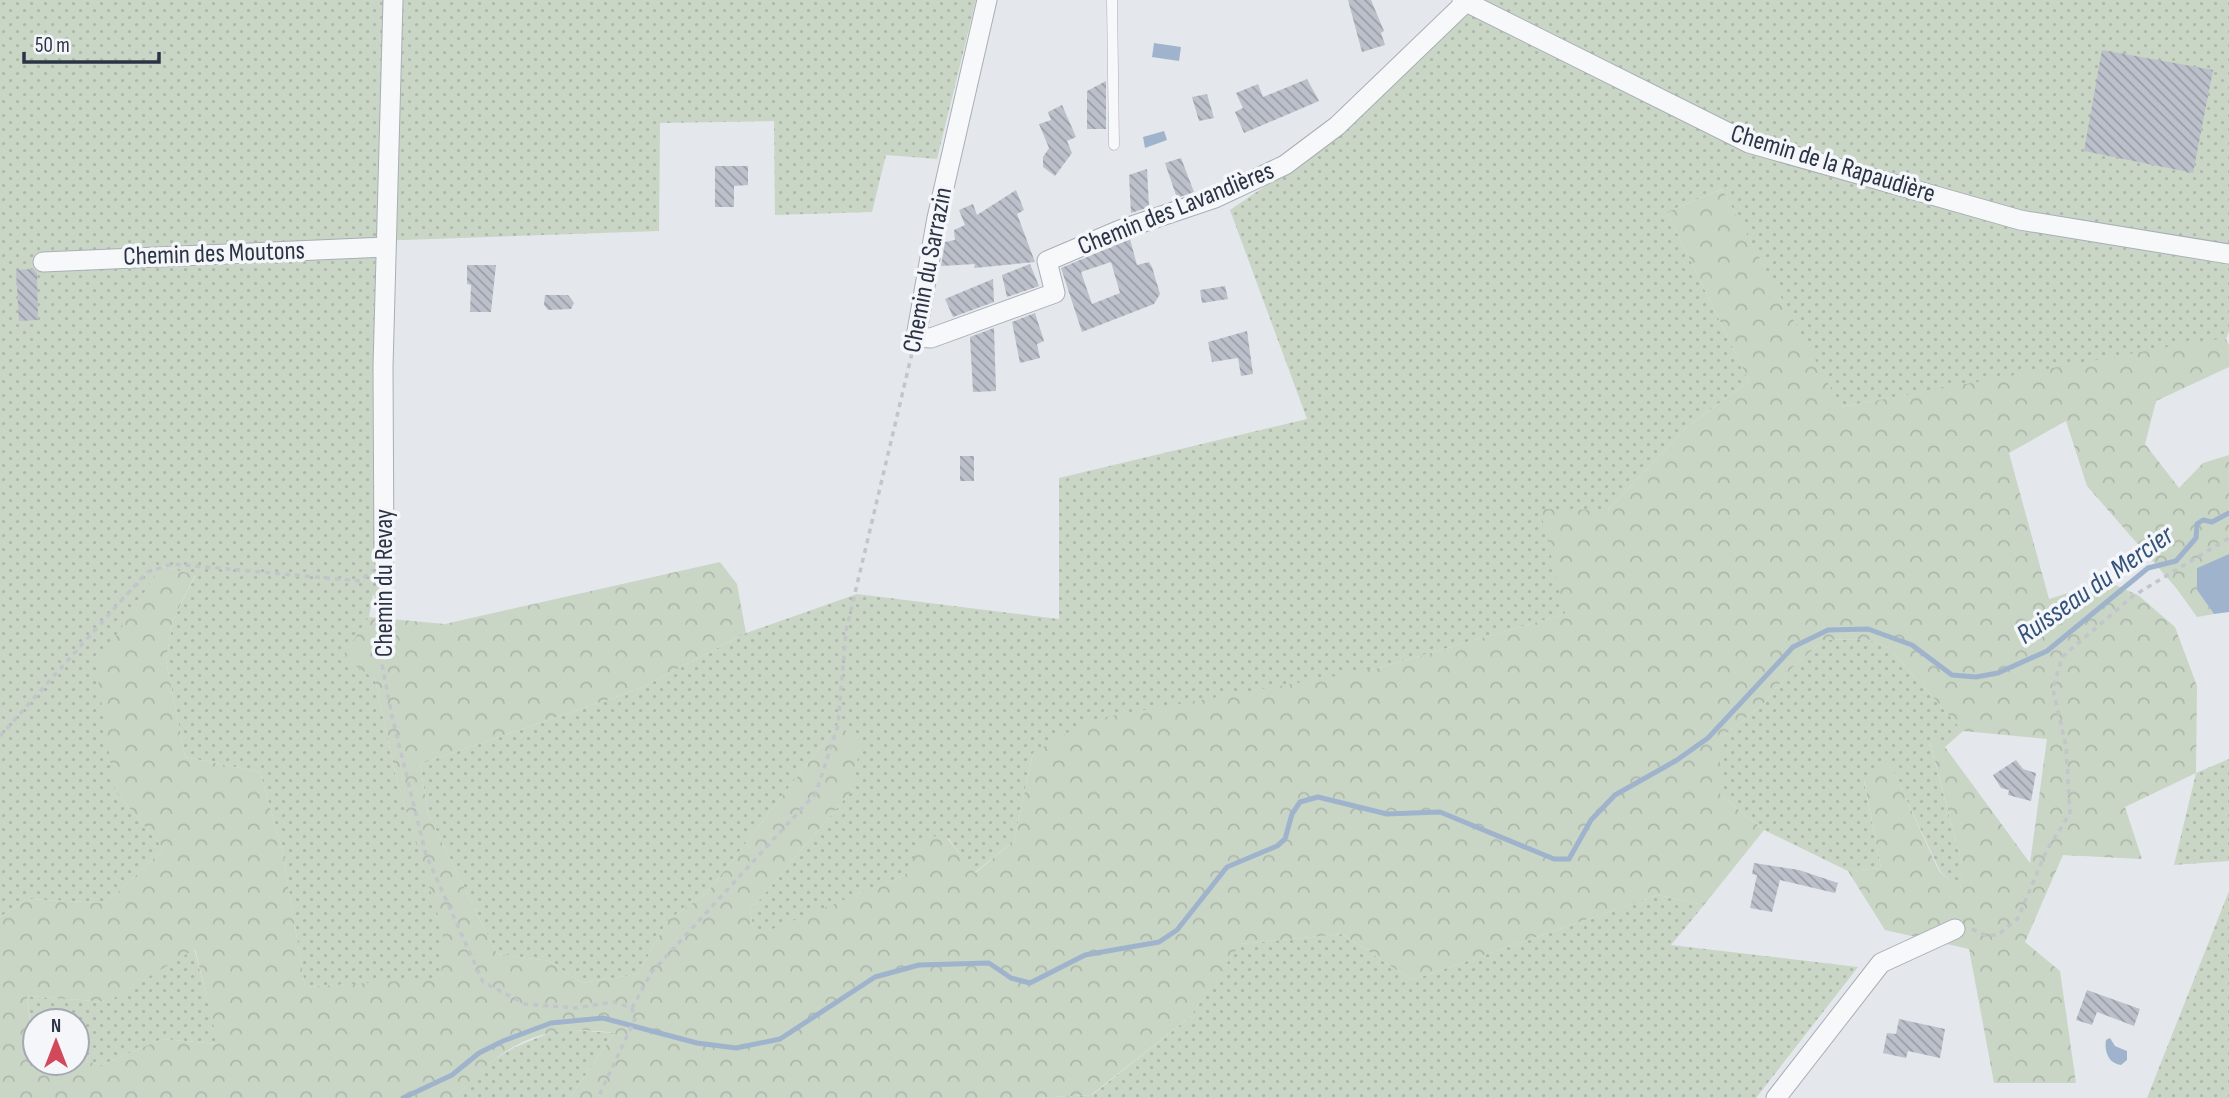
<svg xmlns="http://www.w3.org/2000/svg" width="2229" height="1098" viewBox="0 0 2229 1098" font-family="'Sofia Sans Condensed',sans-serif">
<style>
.grass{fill:url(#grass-dots)}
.forest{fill:url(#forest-crowns);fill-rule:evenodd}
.water{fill:#9fb4cc}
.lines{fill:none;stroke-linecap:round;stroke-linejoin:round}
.stream{stroke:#9fb4cc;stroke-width:5}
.building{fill:url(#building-back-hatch);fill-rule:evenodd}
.lane-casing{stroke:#a9aeb7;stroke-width:11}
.street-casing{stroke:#a9aeb7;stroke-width:21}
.path{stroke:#c2c5cb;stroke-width:3.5;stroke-dasharray:5 5;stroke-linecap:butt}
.lane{stroke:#f7f8fa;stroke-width:10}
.street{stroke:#f7f8fa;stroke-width:19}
.labels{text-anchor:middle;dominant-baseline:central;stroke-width:7;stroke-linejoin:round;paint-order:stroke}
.street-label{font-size:26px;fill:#2b3445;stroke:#f4f6f9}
.water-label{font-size:28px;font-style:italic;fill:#34527a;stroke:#f4f6f9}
</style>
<defs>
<pattern id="grass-dots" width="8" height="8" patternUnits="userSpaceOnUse" patternTransform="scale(1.75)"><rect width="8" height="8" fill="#c9d6c5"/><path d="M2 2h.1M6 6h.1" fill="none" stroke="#adb8ab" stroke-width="1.8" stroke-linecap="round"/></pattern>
<pattern id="forest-crowns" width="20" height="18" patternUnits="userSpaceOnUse" patternTransform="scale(1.75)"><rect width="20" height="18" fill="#c9d6c5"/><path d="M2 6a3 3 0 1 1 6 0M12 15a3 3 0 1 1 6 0" fill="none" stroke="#adb8ab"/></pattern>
<pattern id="building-back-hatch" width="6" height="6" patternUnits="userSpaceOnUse" patternTransform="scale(1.75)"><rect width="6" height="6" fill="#bbc0ca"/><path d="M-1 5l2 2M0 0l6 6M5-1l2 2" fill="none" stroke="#989da6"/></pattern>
</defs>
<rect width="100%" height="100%" fill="#e4e7ec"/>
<path class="grass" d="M0 0H976L937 159 886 155 872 212 775 215 774 121 660 123 659 231 376 241 373 371 380 606 373 594 369 617 343 656 375 679 396 777 444 932 441 979 305 987 282 849 260 772 185 757 166 660 173 620 195 576 162 566 115 791 164 849 106 903 27 899 0 917Z
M1484 0H2229V331L2226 339 1840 407 1722 189 1667 212 1749 381 1687 427 1608 510 1565 614 1375 669 1033 753 1014 841 974 873 948 838 905 875 755 937 750 911 853 789 838 724 707 893 668 920 638 974 582 983 549 961 497 954 428 814 420 764 639 689 746 633 857 594 1059 619V478L1307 419 1230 210 1323 147Z
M1867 639 1889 648 1963 731 1945 747 1930 743 1963 868 1960 891 1940 871 1887 758 1864 781 1881 868 1848 871 1764 830 1720 795V739L1765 702 1791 669 1824 640Z
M2229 759V861L2174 865 2196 773Z
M2229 891V1098H2147Z
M1657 895 1704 905 1671 945 1858 967 1756 1098H1033L1092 1095 1190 1017 1239 944 1342 934 1412 980Z
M194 948 219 1044 162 1039 102 1065 77 1059V1021H35L34 1049 27 996 107 1002Z
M561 1029 614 1033 570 1098H455C493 1054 507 1049 561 1029Z"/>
<path class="forest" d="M1722 189 1841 407 2205 340 2226 339 2229 345V367L2156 401 2145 444 2179 488 2203 463 2229 455V554L2197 568V590L2214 614 2197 617 2177 589 2087 486 2066 421 2009 453 2049 599 2106 581 2138 595 2175 627 2197 686 2196 773 2125 807 2142 859 2063 855 2025 942 2060 971 2076 1083H1994L1969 949 1885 930 1848 871 1881 868 1864 780 1887 757 1939 871 1960 890 1963 868 1930 742 1945 747 2030 863 2047 739 1963 731 1889 648 1867 639 1824 640 1791 669 1765 702 1720 739V795L1764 830 1704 905 1657 895 1412 980 1342 934 1240 944 1190 1017 1091 1095 1033 1098H570L614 1033C541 1022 502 1044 455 1098H0V917L27 899 106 903 164 849 115 791 96 667 161 566 195 575 173 620 166 660 185 757 260 772 282 849 305 987 441 978 443 932 396 777 375 679 342 657 369 617 445 624 720 562 737 584 746 633 639 689 420 764 428 814 497 954 549 961 582 983 638 974 668 920 707 893 838 724 860 744 853 789 750 911 755 936 905 875 925 835 947 838 975 873 1014 841 1033 753 1089 720 1375 669 1565 614 1540 509 1608 510 1687 427 1749 381 1667 212ZM195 949 218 1044 162 1039 102 1065 77 1059V1063H35L27 996 107 1002Z"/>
<path class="water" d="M1154 43 1181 47 1179 61 1152 57Z
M1164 131 1167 140 1145 148 1143 137Z
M2229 554V612L2214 614 2197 590V568Z
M2110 1038 2115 1046 2127 1051V1060L2121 1065C2109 1064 2104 1052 2106 1040Z"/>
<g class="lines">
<path class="stream" d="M403 1098 452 1075 479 1053 503 1041 551 1023 603 1018 697 1043 736 1048 780 1039 875 977 919 965 989 963 1011 978 1030 983 1085 955 1159 942 1177 930 1227 867 1277 846 1285 839 1292 814 1300 802 1318 797 1387 814 1440 812 1554 859H1569L1591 820 1615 795 1677 760 1708 738 1793 647 1828 630 1868 629 1912 645 1952 675 1976 677 1998 673 2047 651 2148 568 2176 561 2196 538 2197 524 2203 520 2212 522 2229 513"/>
</g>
<path class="building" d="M1348 0H1371L1384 31 1381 33 1385 45 1362 52Z
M2102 50 2213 70 2193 173 2084 151Z
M1307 79 1319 101 1244 133 1235 112 1243 108 1236 93 1258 84 1263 97Z
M1106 81V129H1087V91Z
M1207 94 1214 118 1199 121 1192 97Z
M1062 105 1076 137 1067 141 1072 153 1055 176 1043 167V157L1049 148 1039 124 1051 120 1048 112Z
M1181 158 1194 192 1177 198 1165 163Z
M715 166H748V185L734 186V207H715Z
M1147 169 1149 207 1131 213 1129 175Z
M1016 190 1024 210 1017 214 1035 262 974 268 975 264 941 266 945 242 955 240 954 230 965 225 959 210 973 204 977 215Z
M1130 239 1137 265 1149 262 1152 267 1160 294 1154 304 1082 332 1061 268ZM1111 262 1120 293 1092 304 1081 272Z
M1030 264 1039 286 1007 297 1002 275Z
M467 265H496L491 312H470L471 285 467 284Z
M33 269 37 273 38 320 19 321 16 270Z
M993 279 994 302 953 317 945 299Z
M1225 286 1228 299 1202 303 1200 290Z
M545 295H568L574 303 571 309 548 310 544 305Z
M1035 313 1044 341 1037 344 1040 358 1020 363 1012 322Z
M994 328 996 391 973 392 970 337Z
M1247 331 1253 374 1241 376 1238 358 1212 362 1208 342Z
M960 456H974V481H960Z
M2016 760 2023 769 2036 773 2031 801 2008 795 2009 790 2001 788 1993 775Z
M1754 863 1799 870 1838 883 1835 893 1780 880 1772 912 1750 908 1757 875 1752 874Z
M2087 990 2140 1009 2134 1026 2097 1012 2092 1025 2076 1020Z
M1899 1019 1945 1029 1940 1058 1908 1051 1906 1058 1883 1053 1887 1033 1896 1034Z"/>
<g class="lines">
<g class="lane-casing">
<path id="lane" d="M1112 0 1114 145"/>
</g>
<g class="street-casing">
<path id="street" d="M987 0 937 218 916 337 931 338 1055 293 1047 261 1120 230 1215 198 1285 165 1337 126 1466 2
M1462 0 1749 143 2020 220 2229 254
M43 262 386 247
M384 559 383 367 393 0
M1776 1098 1881 963 1955 929"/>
</g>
<path class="path" d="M383 575 381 659 392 716 426 855 483 982 525 1004 576 1008 614 1002 632 1008 635 1019 598 1098
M0 736 147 572 173 564 360 581 373 570
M1972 929 1985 935H1998L2018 918 2046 852 2070 813 2066 746 2053 689 2062 657 2133 596 2229 538
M632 1008 651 973 816 793 838 725 846 631 912 353"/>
<use href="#lane" class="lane"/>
<use href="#street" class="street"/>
</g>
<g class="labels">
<g class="street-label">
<text transform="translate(1833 164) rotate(17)">Chemin de la Rapaudière</text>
<text transform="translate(1176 209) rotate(-22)">Chemin des Lavandières</text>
<text transform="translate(214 254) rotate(-2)">Chemin des Moutons</text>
<text transform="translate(928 270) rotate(-79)">Chemin du Sarrazin</text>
<text transform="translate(384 583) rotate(-90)">Chemin du Revay</text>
</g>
<g class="water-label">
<text transform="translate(2095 585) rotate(-35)">Ruisseau du Mercier</text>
</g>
</g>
<g transform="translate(56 1042)"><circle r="33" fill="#f4f6f9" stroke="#a4a8b1" stroke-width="2"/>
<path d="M0-5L12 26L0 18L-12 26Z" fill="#d1495b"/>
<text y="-10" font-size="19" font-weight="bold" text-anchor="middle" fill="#2b3445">N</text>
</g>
<path d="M24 52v10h135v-10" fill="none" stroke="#2b3445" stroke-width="3.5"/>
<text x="35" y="52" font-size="21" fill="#2b3445" stroke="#f4f6f9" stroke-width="5" paint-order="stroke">50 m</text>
</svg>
